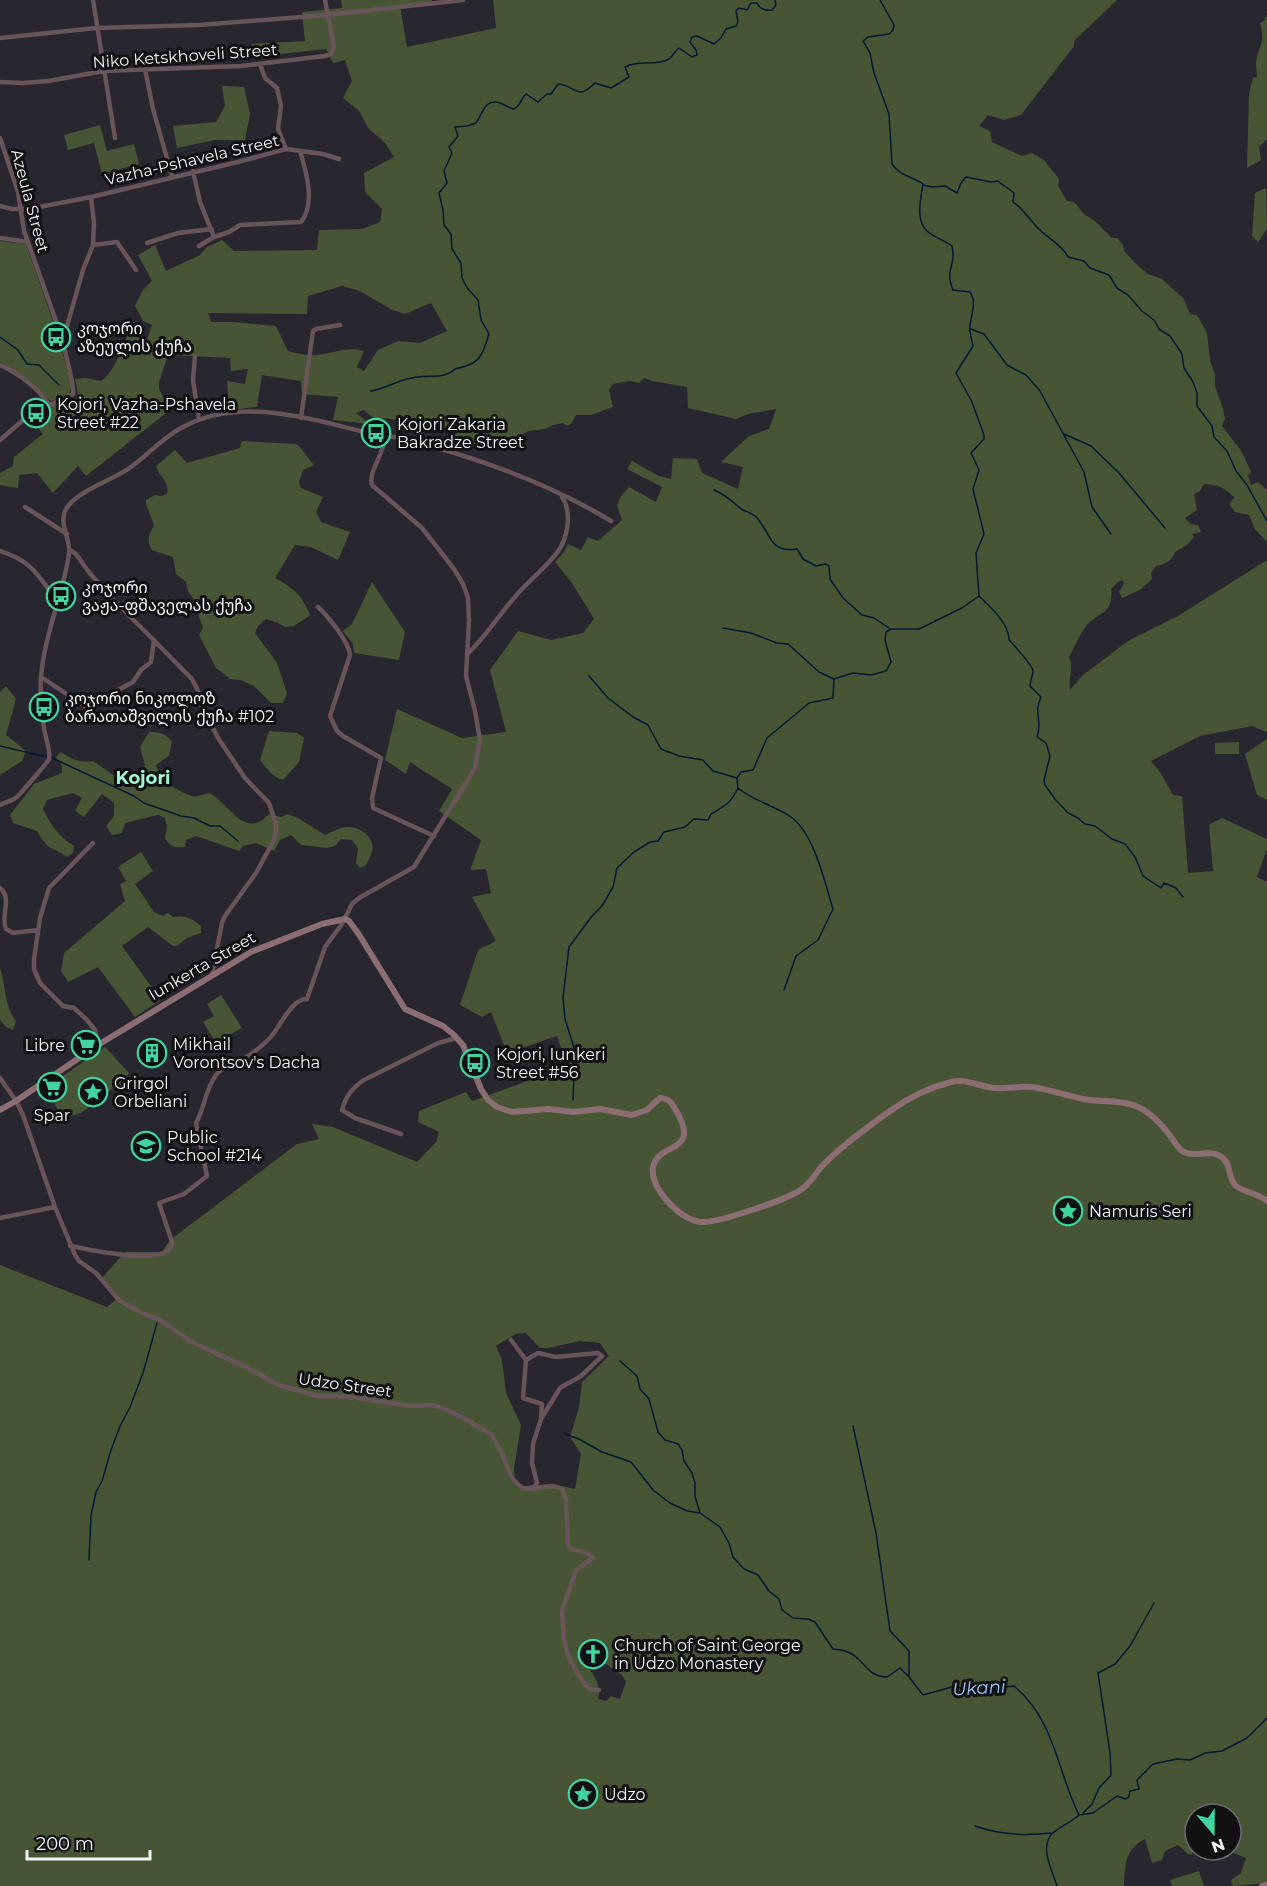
<svg xmlns="http://www.w3.org/2000/svg" width="1267" height="1886" viewBox="0 0 1267 1886" font-family="Montserrat,'Noto Sans Georgian',sans-serif">
<style>
.green{fill:#475535;fill-rule:evenodd}
.lines{fill:none;stroke-linecap:round;stroke-linejoin:round}
.stream{stroke:#021834;stroke-width:1.5}
.street{stroke:#695459;stroke-width:4.5}
.secondary{stroke:#8d6d74;stroke-width:6}
.labels{text-anchor:middle;dominant-baseline:central;stroke-width:6;stroke-linejoin:round;paint-order:stroke}
.street-label{font-size:16px;fill:#f4f3f8;stroke:#111013}
.poi-label{font-size:16px;fill:#f4f3f8;stroke:#111013;text-anchor:start}
.neighbourhood-label{font-size:18px;font-weight:bold;fill:#9ff6d1;stroke:#111013}
.water-label{font-size:18px;font-style:italic;fill:#9ac6fe;stroke:#111013}
</style>
<rect width="100%" height="100%" fill="#28262e"/>
<path class="green" d="M341 0H432V3L400 6 407 47 496 28 493 0H1117L1074 41V46L1021 115 1004 120 988 115 979 126 990 131 992 142 1022 156 1032 153 1044 160 1059 179 1058 186 1067 201 1074 202 1084 214 1095 221 1112 238H1117L1123 245 1124 251 1137 265 1148 274 1162 279 1184 299 1190 314 1197 315 1207 333 1210 360 1215 375V386L1223 409 1225 419 1222 426 1242 452 1251 472 1248 475 1251 485 1258 482 1267 490V542L1255 529 1249 515 1235 512 1229 504 1235 497C1232 496 1230 493 1227 491 1221 486 1211 484 1204 484L1199 492 1194 494 1197 510 1185 518 1191 524 1198 525 1201 532 1192 534 1194 537 1187 545 1175 552C1173 560 1164 565 1156 566L1151 573 1152 579 1140 590 1122 598 1119 592 1124 584 1123 580 1118 582 1111 589C1114 614 1098 612 1086 626 1079 635 1075 647 1069 657 1074 667 1068 679 1070 690L1083 675 1128 641 1178 616 1267 560V732L1252 726 1200 736 1151 761 1160 772 1173 795 1182 796 1188 873 1213 871 1209 825 1222 818 1267 839V849L1257 877 1267 882V1883L1233 1886 1231 1880 1241 1873 1246 1858 1226 1850H1231V1814H1195V1846L1192 1855 1188 1854 1178 1845 1165 1851 1162 1860 1152 1863 1145 1839C1124 1850 1125 1866 1124 1886H0V1265L107 1307 119 1297 102 1278 125 1252H162L170 1240 297 1144 319 1139 312 1124 333 1127 417 1162 436 1142 439 1132 418 1122 419 1111 466 1092 472 1101 567 1067 557 1036 507 1053 491 1012 482 1017 460 1005 478 950 496 941 472 897 491 893 486 869 470 870 481 840 439 811 452 789 410 762 406 774 385 760 397 709 462 738 506 732 490 670 518 631 551 640 583 633 594 619 572 583 555 562 564 552 568 544 581 550 588 537 598 541 622 520 617 506 621 496 629 487 656 502 662 487 627 469 632 461 659 476 671 479 673 458 697 459 702 473 738 489 743 467 721 462 749 436 769 429 776 409 748 414 736 419 688 408 687 387 652 381 644 378 639 383 630 381 613 384 609 390 613 407 591 415H576L571 424 567 426 563 423 553 425 545 429 528 431 509 444 459 448 451 446 454 431 386 418 377 420 363 410 356 413 370 424 333 420 338 397 302 394 301 381 262 375 257 407 229 410 227 381 245 384 248 369 231 371 230 358 168 355 159 382V389L170 410 86 476 78 466 53 493 37 473 19 475 18 488 0 485V473L13 466 14 457 43 434 30 417 55 404 74 400 78 394 75 379 86 378 101 381C116 371 119 351 128 335L147 340 152 325 143 321 135 306 142 291 152 281 138 255 155 245 166 271 200 255 207 247 222 240 234 251 317 250 319 230 362 229 380 222 382 209 365 192 364 173 394 157 385 143 368 128 359 111 343 98 352 81 345 60 333 63 326 49 254 57 251 44 305 41 302 12 342 8ZM342 286 360 291 392 310 405 314 431 303 447 331 420 343 398 341 378 350 364 371 357 367 364 351C348 346 333 354 316 355 307 356 297 353 288 351L276 326 233 322H211L208 313 307 314 308 296ZM526 1333 540 1348H548L580 1341 600 1343 609 1356 582 1382 579 1407 570 1437 581 1454 575 1489 552 1484 539 1486 535 1484 524 1487 515 1480 514 1469 521 1425 506 1393 502 1360 496 1346 516 1334ZM594 1638 599 1659 622 1675 626 1682 620 1699 611 1696 606 1701 598 1699C602 1685 594 1676 586 1664L590 1639Z
M1267 15V139L1259 147 1261 160 1247 168 1249 93 1253 78 1257 77C1257 73 1256 67 1256 62 1259 43 1266 45 1260 23L1264 21Z
M222 86 244 87 250 114 245 140H215L177 148 173 126 216 122 225 106Z
M100 125 107 151 134 144 139 164 102 174 94 143 68 150 64 135Z
M1266 188 1267 229 1258 242 1252 236 1255 193Z
M0 241 26 244 55 327 72 386 70 392 65 397 51 401 22 376 0 362Z
M242 441 296 444C304 450 307 458 314 465L303 470 299 482 301 488 323 497 316 512 321 522 350 532 338 560 311 547 295 545 275 578C292 587 303 596 310 615L294 626 285 627 276 622 266 619 258 626 255 633 277 663 287 693 283 703H271L254 686 241 680 230 679 216 668 199 635 203 628 193 598 188 591 186 582 176 574 173 557 152 550C146 540 149 535 154 525L146 504V500L155 495 161 496 167 494C170 481 159 477 156 466L175 450 187 463 240 448Z
M372 582 405 632 399 660 354 653 353 644 343 631 352 624Z
M6 686 16 699 6 735 26 751 22 761 0 775V692Z
M269 731 297 733 304 738 299 762 283 780C272 776 267 769 260 760Z
M149 732C160 732 166 733 172 742L169 756 156 765C163 784 176 790 194 797L209 793C230 803 244 841 269 814L281 817 287 814 298 818 325 835C332 832 340 827 348 827 361 827 376 838 372 852 371 856 368 861 366 865L360 868 356 863 358 848 352 840 341 839 335 846 327 848 301 845 291 835 280 840 274 851 256 843 243 846 239 851 196 836 186 840 185 847C174 848 170 847 165 838L167 827 165 818 158 815 125 823 122 833 112 835 106 826 114 816V803L102 794 84 817 75 811 82 798 73 793 47 800 43 809C50 824 59 837 74 846L73 853 67 857C51 846 48 851 37 831L13 823 10 815 34 784 62 773V766L56 757 61 752C71 759 80 763 93 761 113 773 127 794 145 765L140 747Z
M1267 739V800L1257 795 1245 754Z
M1239 742V754H1215V743Z
M141 852 153 871 135 884 154 912 163 916 168 913 173 917C186 915 191 918 201 926V933L187 938 177 946H173L148 927 122 946 161 1000 135 1017 98 967 68 982 61 971 64 953 125 901 120 884 126 881 118 867Z
M0 968C6 985 4 1006 16 1021L13 1030 6 1027 0 1020Z
M221 995 242 1028 216 1043 203 1022 214 1016 207 1004Z
M105 1047 129 1073 121 1085H117L81 1113 62 1119 52 1098 63 1091 57 1080Z
M1199 1871 1204 1886H1172L1170 1880Z"/>
<g class="lines">
<path class="stream" d="M923 185 932 187 945 186 957 193 961 183 966 177 991 182 998 181 1014 193 1013 202C1025 210 1030 221 1040 230 1049 239 1062 245 1068 257L1084 261 1090 268 1109 275 1117 288 1128 295 1142 311 1154 320 1159 329 1170 336 1182 354 1184 368 1193 382 1197 393V406L1212 426 1214 437 1227 451 1236 471 1247 485 1267 521
M971 329 984 334 1007 365 1026 375 1040 391 1084 472 1092 507 1111 534
M0 337 18 350 27 364 39 365 59 385
M371 391C388 388 401 378 418 377 431 375 445 379 455 369 479 364 482 358 489 334L481 320 478 300 467 288 462 278 461 263 452 249 451 234 444 225 443 210 439 193 447 183 444 171 452 153 449 147 458 136 455 127 467 126 476 123C483 114 484 98 500 103 505 105 509 108 514 109 520 106 521 99 526 94L538 102 547 94H551L558 84C576 85 576 102 595 83L611 88 629 77 625 67C639 59 655 67 669 59 673 56 675 51 679 48L692 57 697 55 696 50 690 42 692 37 697 36 714 44 721 38 726 29 736 26 738 22 736 11 739 8 747 10 751 3H757C760 9 765 11 772 10L776 5 775 0
M1064 434 1091 446 1119 473 1165 528
M714 490C728 496 730 500 741 509 746 512 753 513 757 518 772 535 769 553 797 549L803 559 816 566 826 564 829 566 830 579 843 598 862 615 874 618 889 628
M979 596C990 607 1009 623 1009 640 1013 644 1033 666 1033 671 1033 675 1030 681 1030 686L1041 697C1033 714 1043 721 1037 737L1046 743 1050 756 1044 780 1045 785 1055 799 1068 813 1078 818 1085 824 1095 826 1112 839 1125 844 1135 857 1143 876 1161 888 1164 883 1176 888 1183 897
M723 628 751 633 777 643 788 644 819 672 834 679
M589 676 608 698 633 717 648 725 661 749 679 756 703 760 713 771 737 778
M0 746 47 757
M52 758 134 796 144 803 181 816 194 818 210 826H220L238 841
M784 990 796 956 818 940 833 909C825 883 814 833 791 817 774 805 753 801 738 788L737 778 741 772 753 770 767 738 809 703 833 698 834 679 853 673 871 675 886 671 891 662 885 640 886 632 891 629H919L962 608 979 596 976 553 984 534 973 489 979 470 971 453 984 439V435L972 402 956 373 973 346C972 340 969 332 970 326 971 314 977 303 970 292L953 290C944 268 957 266 952 246 944 240 933 237 927 231 915 221 921 197 923 184 913 177 899 175 892 164L889 114 874 73 870 53 863 41 868 37 889 34 893 30 894 25 880 0
M573 1100 575 1051 565 1019 563 998 569 947 592 916 602 906 613 887 617 868 634 852 650 842 658 841 664 832 685 827 694 819 708 820 711 814C726 805 730 804 738 788
M620 1361 637 1376 640 1389 649 1399 658 1432 665 1440 678 1444 682 1450 684 1461 692 1473 695 1483V1496L700 1513
M853 1426 876 1533 890 1631 909 1651V1677L923 1695 952 1687 981 1690 1014 1686C1055 1720 1057 1771 1079 1815 1071 1822 1062 1826 1054 1832 1038 1845 1052 1870 1057 1886
M565 1434 579 1439 602 1452 631 1462 653 1490 670 1503 687 1511 700 1513 720 1527 729 1543 733 1557 744 1569 758 1575 769 1591 779 1599 782 1610 793 1618 808 1619 815 1622 833 1649C841 1650 850 1651 856 1657 867 1666 869 1676 887 1677L900 1668 909 1677
M89 1560 91 1516 96 1492 102 1481 111 1450 120 1426 130 1407 143 1373 157 1323
M1083 1813 1092 1804 1099 1788 1111 1775 1110 1753 1098 1673 1115 1664 1130 1646 1154 1603
M1079 1815 1093 1813 1117 1796 1125 1799 1129 1797 1130 1791 1139 1789 1137 1780 1153 1764 1177 1759 1190 1760 1205 1753 1222 1751 1247 1738 1267 1718
M975 1826C1000 1835 1025 1836 1051 1833"/>
<path class="street" d="M93 0 115 138
M0 38 96 28 199 25 326 15 463 0
M260 64 265 78 277 88 281 106 278 129 286 149
M145 69 153 109 172 176
M0 82 23 83 48 81 104 71 241 66 325 56 331 54 334 47 325 0
M0 138 18 192 24 231 62 338
M193 171 200 202 214 237 199 246
M0 206 12 209H29L91 197 242 161 286 149 323 154 339 159
M214 237 229 232 240 225 301 222C316 203 306 171 300 151
M0 238 28 242
M147 243 178 233 212 229
M93 245 117 242 136 270
M195 356 193 380 199 420
M0 365C19 373 37 388 49 404
M301 418 313 331 316 329 340 325
M0 440 29 415 73 394C75 386 64 350 62 338L65 333 83 270 93 245 94 223 91 197
M25 507 67 534
M70 550 76 554 88 571 107 593 192 679 198 691 202 706 218 738 245 778 269 803 276 824V832L273 842 256 873 225 916 222 923 212 974
M0 551C33 562 37 574 57 601
M318 607C328 616 349 642 350 655L330 716 337 731 343 736 381 758 372 798 373 808 434 836
M467 654C485 638 498 616 514 598 527 582 548 566 559 550 568 536 572 511 562 497
M41 677 86 707 133 682 141 670 151 662 154 640
M0 805C5 802 12 801 17 797 20 794 48 762 49 759 51 750 45 737 44 728 41 712 40 694 41 678 44 635 63 595 69 554 71 539 58 523 66 509 78 490 112 481 131 467 149 454 164 436 185 426 247 394 322 423 385 437H396C470 455 545 481 611 521
M93 843 49 888 40 918 34 959V969L40 983 63 1006 74 1008 87 1020 95 1030 98 1045
M0 888C13 899 0 915 6 929L13 933 38 930
M0 1078 16 1101 23 1115 55 1207 75 1255 79 1261 96 1273 119 1300 138 1311 160 1320 190 1341 252 1370 278 1385 318 1396H342L411 1406 433 1405 447 1410 467 1420 492 1435 502 1453 511 1477 522 1488C536 1491 549 1482 562 1489L566 1500 568 1546C574 1554 586 1548 593 1558L576 1570 562 1611 564 1640 568 1656 579 1676 589 1689 599 1690
M401 1134 355 1118 342 1110C346 1096 352 1088 364 1080L438 1043 457 1038
M0 1218 55 1207
M70 1246C89 1249 172 1269 172 1242L159 1203 184 1194 207 1176 196 1123C205 1107 205 1090 216 1075 222 1067 231 1065 240 1061 251 1055 261 1047 270 1038 280 1027 292 998 307 999L325 947 342 924 352 904 359 898 414 867 475 768 480 740 475 711 466 676 469 620 468 598 463 584 454 569 422 528 372 485C368 471 384 455 385 437
M511 1340 526 1360 523 1398 542 1404 541 1417
M526 1360 538 1353 556 1357 598 1353 602 1356 581 1376 560 1388 541 1419 533 1444 532 1463 537 1483 534 1490"/>
<path class="secondary" d="M0 1110 16 1101 98 1045 251 952 322 924 345 919 349 921 358 933 405 1009 443 1026 453 1034 463 1045 481 1089 488 1100 497 1107 512 1112 549 1109 573 1112 600 1109 632 1115 647 1110 660 1098C667 1098 671 1101 674 1107 704 1155 658 1141 653 1167 649 1188 683 1224 704 1222 720 1222 789 1199 802 1189 812 1182 817 1170 826 1162 845 1143 868 1127 890 1111 907 1099 930 1087 951 1082 966 1078 980 1087 995 1088 1007 1089 1019 1086 1031 1087 1050 1089 1069 1097 1089 1100 1104 1102 1123 1100 1138 1107 1150 1112 1160 1123 1168 1133 1173 1139 1176 1146 1182 1151 1193 1158 1207 1150 1218 1155 1232 1161 1227 1175 1235 1185 1242 1192 1258 1193 1267 1201
M1262 1886 1267 1885"/>
</g>
<defs>
<g id="bus-ring" transform="scale(1.5)"><circle r="9.5" fill="#111013" stroke="#41d4a1" stroke-width="1.5"/><path d="M-5-6H5V4H4V6H2V4H-2V6H-4V4H-5ZM-3.5-4V0h7V-4ZM-3.5 1.2v1.5H-2V1.2ZM2 1.2v1.5H3.5V1.2Z" fill="#41d4a1"/></g>
<g id="supermarket-ring" transform="scale(1.5)"><circle r="9.5" fill="#111013" stroke="#41d4a1" stroke-width="1.5"/><path d="M-6-5.5h2.5l.6 2H6L4.5 2H-2.5L-4.4-4H-6ZM-1.5 3.2a1.3 1.3 0 1 0 .1 0ZM3 3.2a1.3 1.3 0 1 0 .1 0Z" fill="#41d4a1"/></g>
<g id="building-ring" transform="scale(1.5)"><circle r="9.5" fill="#111013" stroke="#41d4a1" stroke-width="1.5"/><path d="M-4-6H4V6H1V3H-1V6H-4ZM-2.5-4.3h1.7v1.8h-1.7ZM.8-4.3h1.7v1.8H.8ZM-2.5-1h1.7V.8h-1.7ZM.8-1h1.7V.8H.8Z" fill="#41d4a1"/></g>
<g id="sight-ring" transform="scale(1.5)"><circle r="9.5" fill="#111013" stroke="#41d4a1" stroke-width="1.5"/><path d="M0-6L1.8-2.2L6-1.7L2.9 1.2L3.7 5.4L0 3.3L-3.7 5.4L-2.9 1.2L-6-1.7L-1.8-2.2Z" fill="#41d4a1"/></g>
<g id="school-ring" transform="scale(1.5)"><circle r="9.5" fill="#111013" stroke="#41d4a1" stroke-width="1.5"/><path d="M0-5L7-2L0 1L-7-2ZM-4 1L0 2.5L4 1V4Q0 6-4 4Z" fill="#41d4a1"/></g>
<g id="church-ring" transform="scale(1.5)"><circle r="9.5" fill="#111013" stroke="#41d4a1" stroke-width="1.5"/><path d="M-1.2-6h2.4v3.5h3.3v2.4h-3.3V6h-2.4V-.1h-3.3v-2.4h3.3Z" fill="#41d4a1"/></g>
</defs>
<g fill-rule="evenodd">
<use href="#bus-ring" x="56" y="337"/>
<use href="#bus-ring" x="36" y="413"/>
<use href="#bus-ring" x="376" y="433"/>
<use href="#bus-ring" x="61" y="596"/>
<use href="#bus-ring" x="44" y="707"/>
<use href="#supermarket-ring" x="86" y="1045"/>
<use href="#building-ring" x="152" y="1053"/>
<use href="#bus-ring" x="475" y="1063"/>
<use href="#supermarket-ring" x="52" y="1087"/>
<use href="#sight-ring" x="93" y="1092"/>
<use href="#school-ring" x="146" y="1146"/>
<use href="#sight-ring" x="1068" y="1211"/>
<use href="#church-ring" x="593" y="1654"/>
<use href="#sight-ring" x="583" y="1794"/>
</g>
<g class="labels">
<g class="street-label">
<text transform="translate(185 56) rotate(-4)">Niko Ketskhoveli Street</text>
<text transform="translate(192 160) rotate(-13)">Vazha-Pshavela Street</text>
<text transform="translate(30 201) rotate(75)">Azeula Street</text>
<text transform="translate(202 966) rotate(-30)">Iunkerta Street</text>
<text transform="translate(345 1385) rotate(8)">Udzo Street</text>
</g>
<g class="poi-label">
<text x="77" y="328">კოჯორი<tspan x="77" dy="18">აზეულის ქუჩა</tspan></text>
<text x="57" y="404">Kojori, Vazha-Pshavela<tspan x="57" dy="18">Street #22</tspan></text>
<text x="397" y="424">Kojori Zakaria<tspan x="397" dy="18">Bakradze Street</tspan></text>
<text x="82" y="587">კოჯორი<tspan x="82" dy="18">ვაჟა-ფშაველას ქუჩა</tspan></text>
<text x="65" y="698">კოჯორი ნიკოლოზ<tspan x="65" dy="18">ბარათაშვილის ქუჩა #102</tspan></text>
<text x="173" y="1044">Mikhail<tspan x="173" dy="18">Vorontsov's Dacha</tspan></text>
<text x="65" y="1045" text-anchor="end">Libre</text>
<text x="496" y="1054">Kojori, Iunkeri<tspan x="496" dy="18">Street #56</tspan></text>
<text x="114" y="1083">Grirgol<tspan x="114" dy="18">Orbeliani</tspan></text>
<text x="52" y="1115" text-anchor="middle">Spar</text>
<text x="167" y="1137">Public<tspan x="167" dy="18">School #214</tspan></text>
<text x="1089" y="1211">Namuris Seri</text>
<text x="614" y="1645">Church of Saint George<tspan x="614" dy="18">in Udzo Monastery</tspan></text>
<text x="604" y="1794">Udzo</text>
</g>
<g class="neighbourhood-label">
<text x="143" y="778">Kojori</text>
</g>
<g class="water-label">
<text transform="translate(979 1688) rotate(-3)">Ukani</text>
</g>
</g>
<g transform="translate(1213 1832) rotate(160)"><circle r="28" fill="#111013" stroke="#6c6b6f" stroke-width="1.5"/>
<path d="M0-4.5L10 22L0 15L-10 22Z" fill="#41d4a1"/>
<text y="-9" font-size="16" font-weight="bold" text-anchor="middle" fill="#f4f3f8">N</text>
</g>
<path d="M27 1850v9h123v-9" fill="none" stroke="#f4f3f8" stroke-width="3"/>
<text x="36" y="1850" font-size="18" fill="#f4f3f8" stroke="#111013" stroke-width="4.5" paint-order="stroke">200 m</text>
</svg>
